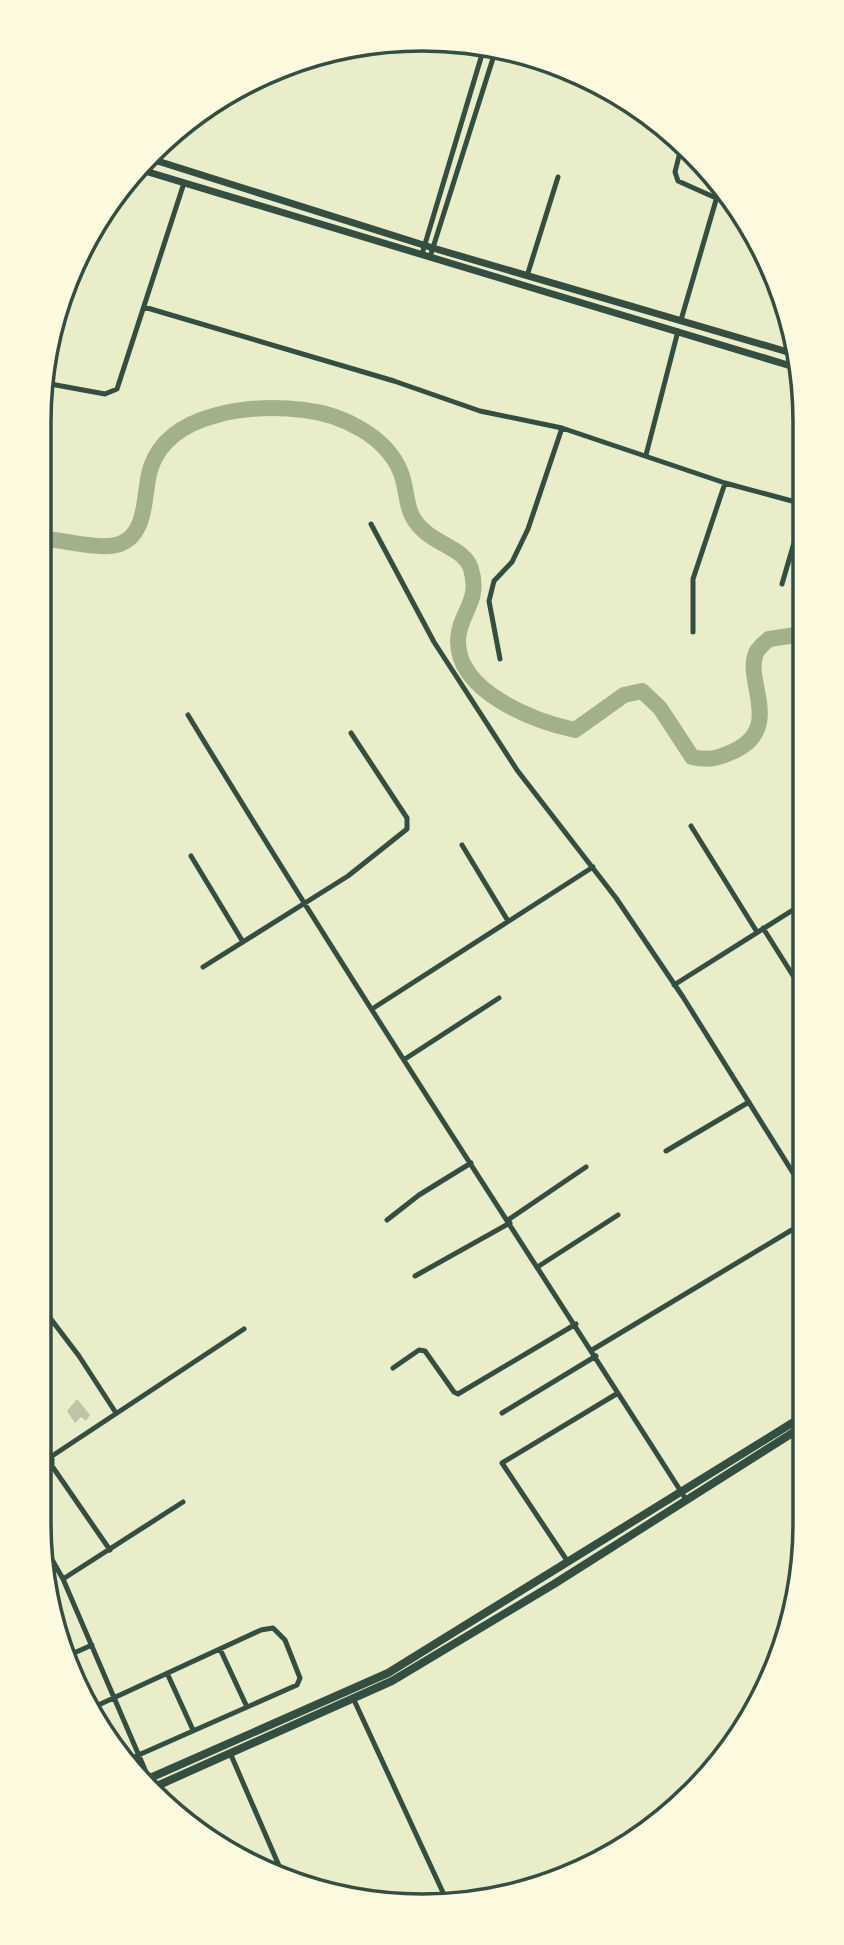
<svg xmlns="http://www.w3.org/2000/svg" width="844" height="1945" viewBox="0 0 844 1945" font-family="'Public Sans',sans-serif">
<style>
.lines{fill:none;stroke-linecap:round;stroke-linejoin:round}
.river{stroke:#a3b18a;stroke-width:16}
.building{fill:#bcc5a7}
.minor{stroke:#344e41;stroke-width:5}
.tertiary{stroke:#344e41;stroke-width:7}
.secondary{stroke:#344e41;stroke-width:8}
.rim{fill:none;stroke:#344e41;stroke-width:3.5}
</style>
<rect width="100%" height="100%" fill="#e9edc9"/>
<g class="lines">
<path class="river" d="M39 538C60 539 104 552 122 543 149 531 143 489 151 467 170 411 254 404 304 410 341 414 387 436 401 473 409 495 404 513 423 530 437 544 466 550 471 569 481 602 459 613 458 640 457 692 534 721 575 730L624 695 642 691 660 708 692 757C709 761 719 758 734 751 785 727 742 679 757 651 760 647 765 642 769 639L803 634"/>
</g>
<path class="building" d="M77 1399 90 1415 86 1421 81 1417 75 1423 67 1411Z"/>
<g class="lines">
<path class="minor" d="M682 144 675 172 678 181 716 198
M422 254 483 51
M430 257 495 52
M527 276 558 177
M144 307 394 381 480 411 562 428 725 483 803 504
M681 320 721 183
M45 383 105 394 117 389 184 183
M646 455 678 331
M371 524 434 642 517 770 616 898 683 997 805 1192
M782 584 803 512
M693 632V579L725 483
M500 659 489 601 494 581 512 562 528 529 562 428
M188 715C349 980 520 1239 687 1501
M691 826 757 932
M462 845 508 921
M191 856 243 942
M763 928 804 993
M203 967 348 876 407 829V818L351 733
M674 985 804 903
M372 1009 593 867
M405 1059 499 998
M666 1151 749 1102
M387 1220 419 1195 471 1163
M508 1220 586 1167
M539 1266 618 1215
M415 1276 510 1223
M44 1310 79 1356 116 1413
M592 1350 805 1222
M393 1368 419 1350 425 1351 454 1392 458 1394 576 1324
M502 1413 596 1356
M42 1542 63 1579 149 1779
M110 1550 52 1466V1456L244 1329
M568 1562 502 1463 618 1393
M63 1579 183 1502
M220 1649 247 1707
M65 1657 92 1645
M167 1673 193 1730
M354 1700 446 1899
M94 1707 261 1630 273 1628 285 1640 300 1678 297 1685 125 1761
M231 1755 283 1875"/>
<path class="tertiary" d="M148 158 433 248 798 355
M135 168 801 369"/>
<path class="secondary" d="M141 1782 388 1673 805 1415
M150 1789 392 1681 554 1584 805 1425"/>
</g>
<path d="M0 0H844V1945H0ZM422 51H422A371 371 0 0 1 793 422V1523A371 371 0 0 1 422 1894H422A371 371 0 0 1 51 1523V422A371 371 0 0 1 422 51Z" fill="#fefae0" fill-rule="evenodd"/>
<path class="rim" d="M422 51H422A371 371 0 0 1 793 422V1523A371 371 0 0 1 422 1894H422A371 371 0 0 1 51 1523V422A371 371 0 0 1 422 51Z"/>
</svg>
